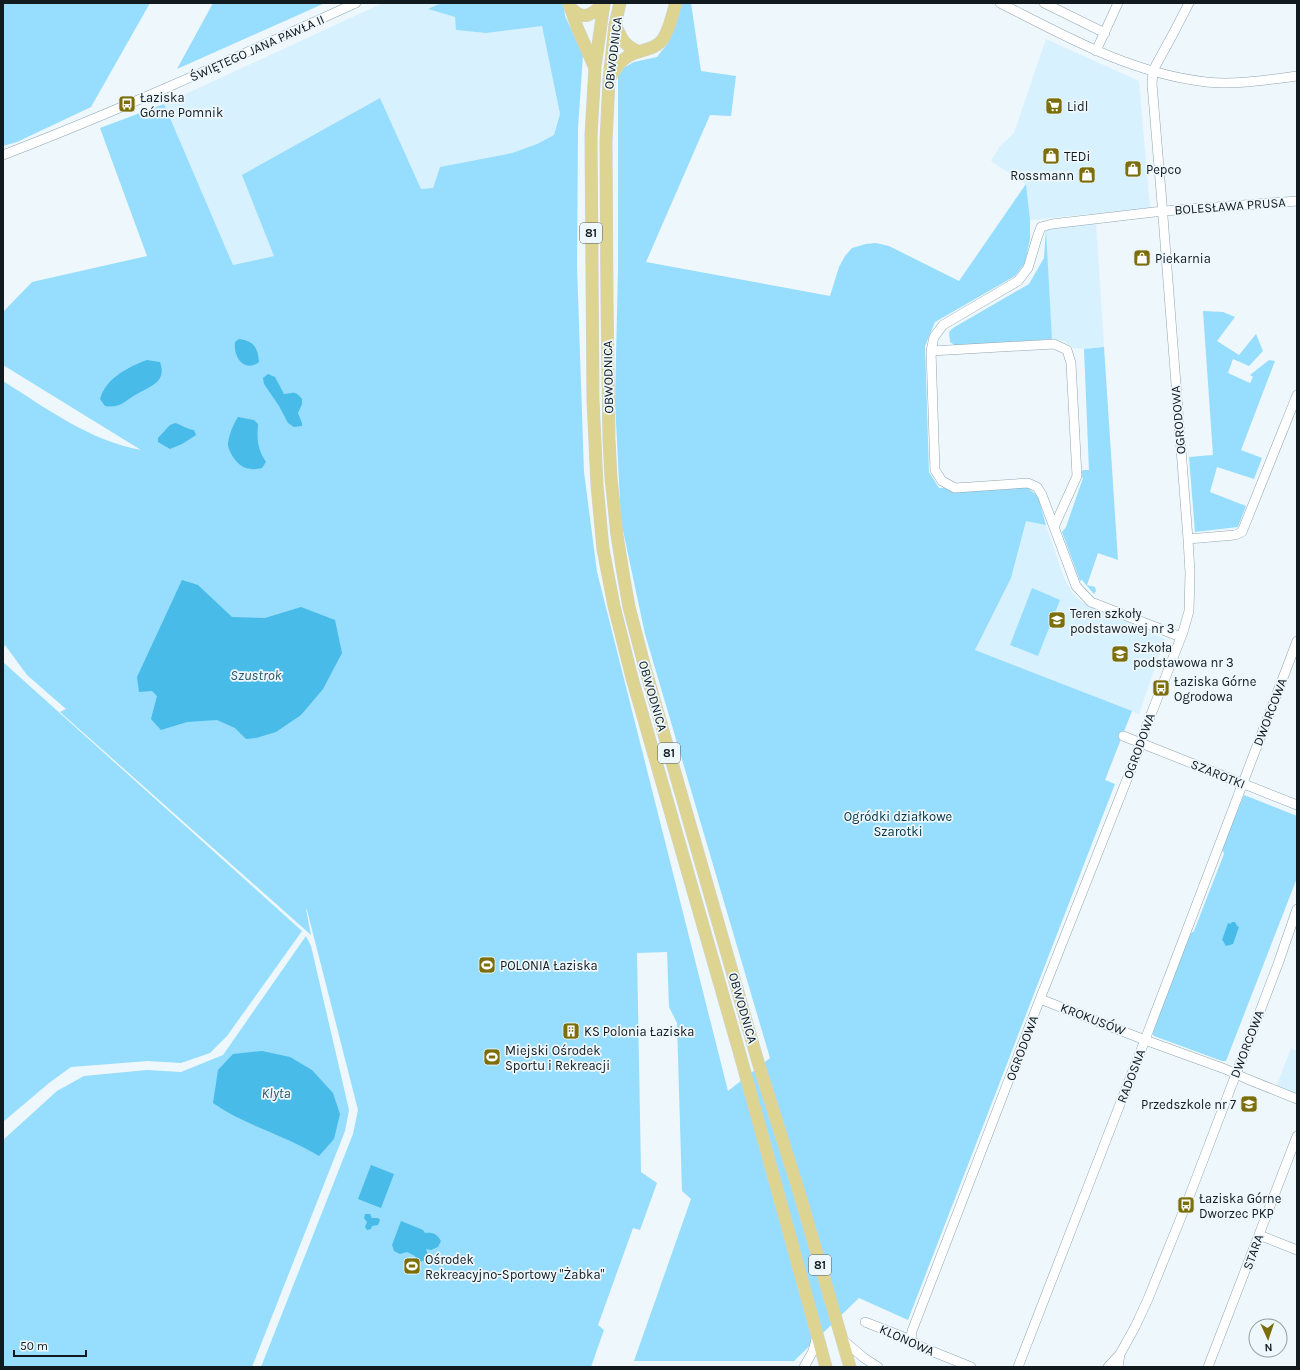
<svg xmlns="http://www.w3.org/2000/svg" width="1300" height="1370" viewBox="0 0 1300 1370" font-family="Karla,sans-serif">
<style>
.built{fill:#d7f1fe}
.green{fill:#97ddfd}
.water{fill:#48bbe9}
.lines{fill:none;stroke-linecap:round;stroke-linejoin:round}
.minor-casing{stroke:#90a7b2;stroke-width:10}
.major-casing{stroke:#cfd1d2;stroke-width:13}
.minor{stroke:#fff;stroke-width:9}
.major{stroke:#ddd492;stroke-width:12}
.labels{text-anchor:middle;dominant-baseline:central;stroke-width:3.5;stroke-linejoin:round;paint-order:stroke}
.shield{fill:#edf7fc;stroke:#535c61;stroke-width:1}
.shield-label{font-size:12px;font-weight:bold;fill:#111a1e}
.street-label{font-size:13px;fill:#111a1e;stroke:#edf7fc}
.poi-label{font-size:13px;fill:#111a1e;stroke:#edf7fc;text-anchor:start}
.park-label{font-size:13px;fill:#003245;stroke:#edf7fc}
.water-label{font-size:14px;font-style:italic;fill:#28576b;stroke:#edf7fc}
</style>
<rect width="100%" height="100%" fill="#edf7fc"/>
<path class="built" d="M383 3H441L428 9 455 17 456 30 486 33 542 26 560 114 554 135 537 144 512 153 440 167 433 188 421 189 380 98 274 256 233 265 164 104Z
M1046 39 1139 81 1150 208 1030 220 1026 184 991 161 1000 146 1014 133Z
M1096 223 1104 347 1084 349 1073 348 1064 341 1052 339 1046 229Z
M1026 520 1046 525 1064 578 1073 594 1082 602 1165 639 1139 714 975 650 1011 578Z
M1291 1048 1297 1051V1096L1276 1088Z"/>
<path class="green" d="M3 3H150L91 107 17 142 3 146Z
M213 3H325L177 69Z
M441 3H564L565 16 583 55 578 128 577 266 584 472 597 572 728 1091 770 1058 645 634 621 521 615 401 618 269V76L625 67 634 62 657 57 668 43 682 3H691L701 71 736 76 731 116 710 115 646 262 830 296 839 267 845 256 852 248 866 244 876 243 889 246 959 281 1026 184 1030 220V239L1025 263 1015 276 935 322 925 346 929 472 939 488 1030 486 1029 489 1038 496 1046 525 1026 521 1011 578 975 650 1132 711 1105 780 1115 784 908 1320 859 1298 794 1361H634L691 1199 682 1191 677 1023 669 1007 667 952 637 953 641 1172 657 1183 640 1230 633 1228 598 1325 604 1330 591 1367H261L353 1134 358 1110 307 910 306 909 311 935 60 712 66 709 27 675 5 645 3 649V381C46 408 90 441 141 450L3 365V312L32 282 147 256 100 128 164 104 233 265 274 256 242 175 380 98 421 189 433 188 440 167 512 153 537 144 554 135 560 114 542 26 486 33 456 30 455 17 428 9Z
M1046 229 1052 339 956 346 950 342 949 332 953 328 1029 284 1044 258Z
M1203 311 1223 312 1235 317 1217 341 1239 355 1256 334 1263 351 1249 366 1233 359 1228 373 1250 383 1253 377 1250 375 1269 360 1275 361 1241 450 1262 458 1254 479 1217 467 1210 492 1246 506 1238 527 1195 532 1189 457 1213 455Z
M1104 347 1118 560 1098 553 1087 585 1095 587 1096 591 1094 594 1082 580 1080 581 1062 532 1066 527 1083 478 1081 476V472L1083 470H1089L1084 349Z
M1032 588 1060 600 1038 656 1010 645Z
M3 662 302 931 227 1036 210 1053 181 1063 148 1061 71 1067 49 1083 3 1122Z
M1244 795 1297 816V878L1226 1061H1222L1154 1036 1152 1033 1189 935 1194 931 1224 854 1222 848Z
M306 936 311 946 349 1110 345 1131 252 1367H3V1140L57 1091 84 1076 147 1070 181 1072 223 1055Z"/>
<path class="water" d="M239 339C254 341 258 348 259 362 244 373 233 357 235 342Z
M147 360 160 362C167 382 151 386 137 394 125 400 121 409 105 406L100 399C106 378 128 367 147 360Z
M268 374 275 377 284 394C293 393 295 390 302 399V404L298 413 302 423V426L294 427 288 423 279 406 264 384 263 378Z
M238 417 254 420 258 424C257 440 257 448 266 462L262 468C257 469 251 470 246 468 238 466 228 452 228 444 229 434 233 425 238 417Z
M175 423C182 425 186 429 194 430L196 435 182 444 170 449 158 442V438L170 425Z
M182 580 198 585 232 617 265 618 301 607 335 620 342 653 323 689 301 715 276 732 256 738 246 739 235 728 217 720 187 722 161 730 151 719 157 696 152 691 139 692 137 677Z
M1232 922H1235L1237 926 1239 927 1233 944 1226 946 1223 941 1222 940 1228 923 1230 924Z
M262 1051 290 1057 312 1070 333 1093 340 1114 334 1139 319 1156C285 1135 246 1126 213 1103L218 1070 233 1054Z
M371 1165 394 1174 381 1208 358 1199Z
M365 1214H370L372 1218H378L380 1220 378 1225 372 1226 371 1229 367 1230 365 1227 367 1222 364 1218Z
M401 1221 423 1230 425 1233C433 1232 437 1234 441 1241L438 1247 431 1250 426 1249 428 1255 426 1260 420 1262 417 1260 415 1256 407 1252 400 1254 394 1251 392 1245Z"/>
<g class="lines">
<g class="minor-casing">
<path id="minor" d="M1000 3C1067 37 1130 73 1206 82 1236 85 1267 80 1297 76
M1044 3 1105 33
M1096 51 1118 3
M3 155C123 109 239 56 356 3
M931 351 1054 344 1067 350 1071 363 1077 476 1054 527
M1188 539 1235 535 1242 532 1297 395
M1181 637 1091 602 1076 586 1042 495 1037 487 1028 483 955 488 942 481 935 470 931 351 934 337 943 325 1018 281 1028 268 1037 238 1041 227 1052 224 1163 211 1297 201
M1123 736 1297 805
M1040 999 1145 1040 1225 1069 1247 1079 1297 1099
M1259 1235 1297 1250
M865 1322 911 1340 919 1346 971 1367
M842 1339 864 1358 878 1367
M911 1340 912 1331 1040 999 1139 749 1140 743 1183 632 1189 611 1190 573 1188 539 1161 191 1152 84 1153 72 1156 65 1173 34 1189 3
M804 1367 813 1351 817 1336
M1018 1367 1148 1032 1297 641
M1108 1367 1120 1354
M1118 1367 1120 1354 1135 1327 1148 1299 1186 1205 1278 964 1297 909
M1208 1367 1297 1136"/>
</g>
<g class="major-casing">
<path id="major" d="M569 3 577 27 594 66
M604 3 595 67 591 136 593 400 597 485 603 549 614 606 632 678 739 1051 826 1367
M620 3 615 25 609 80 606 141 607 302 609 440 611 478 617 535 623 573 629 607 645 668 758 1062 799 1192 850 1367
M570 7C583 22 592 15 604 3
M616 26C622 40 624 45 639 52
M611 76C616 68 619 62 627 57 638 49 655 51 663 39 670 28 672 15 676 3"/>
</g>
<use href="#minor" class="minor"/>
<use href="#major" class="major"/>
</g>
<defs>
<g id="bus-square" transform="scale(0.9)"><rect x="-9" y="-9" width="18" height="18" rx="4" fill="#7b6e0b" stroke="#edf7fc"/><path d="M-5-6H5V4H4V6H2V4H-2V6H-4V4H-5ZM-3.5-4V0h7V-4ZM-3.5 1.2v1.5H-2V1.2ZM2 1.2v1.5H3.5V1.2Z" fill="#fff"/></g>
<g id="supermarket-square" transform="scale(0.9)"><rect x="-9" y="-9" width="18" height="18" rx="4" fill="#7b6e0b" stroke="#edf7fc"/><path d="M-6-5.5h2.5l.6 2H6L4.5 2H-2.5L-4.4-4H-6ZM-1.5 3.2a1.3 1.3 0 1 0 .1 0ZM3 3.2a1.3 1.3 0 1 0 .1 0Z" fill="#fff"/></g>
<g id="shop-square" transform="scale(0.9)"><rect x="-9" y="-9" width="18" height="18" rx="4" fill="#7b6e0b" stroke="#edf7fc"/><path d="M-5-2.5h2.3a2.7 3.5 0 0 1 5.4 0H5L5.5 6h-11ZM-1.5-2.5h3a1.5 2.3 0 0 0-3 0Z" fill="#fff"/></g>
<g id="school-square" transform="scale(0.9)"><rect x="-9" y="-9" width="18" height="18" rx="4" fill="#7b6e0b" stroke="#edf7fc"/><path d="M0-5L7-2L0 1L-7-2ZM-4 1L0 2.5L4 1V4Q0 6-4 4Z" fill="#fff"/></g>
<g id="stadium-square" transform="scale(0.9)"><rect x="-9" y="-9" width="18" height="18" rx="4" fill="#7b6e0b" stroke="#edf7fc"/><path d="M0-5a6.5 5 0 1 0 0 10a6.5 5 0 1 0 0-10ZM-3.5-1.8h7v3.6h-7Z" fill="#fff"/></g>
<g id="building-square" transform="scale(0.9)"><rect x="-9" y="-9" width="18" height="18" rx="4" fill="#7b6e0b" stroke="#edf7fc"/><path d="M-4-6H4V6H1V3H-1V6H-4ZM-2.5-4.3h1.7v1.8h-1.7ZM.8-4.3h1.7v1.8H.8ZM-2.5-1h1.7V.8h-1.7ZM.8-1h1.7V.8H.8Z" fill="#fff"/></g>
</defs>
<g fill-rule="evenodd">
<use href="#bus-square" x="127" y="104"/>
<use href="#supermarket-square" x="1054" y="106"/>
<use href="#shop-square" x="1051" y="156"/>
<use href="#shop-square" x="1133" y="169"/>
<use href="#shop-square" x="1087" y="175"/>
<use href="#shop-square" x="1142" y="258"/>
<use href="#school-square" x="1057" y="620"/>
<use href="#school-square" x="1120" y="654"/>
<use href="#bus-square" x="1161" y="688"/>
<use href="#stadium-square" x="487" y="965"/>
<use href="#building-square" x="571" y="1031"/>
<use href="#stadium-square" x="492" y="1057"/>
<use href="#school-square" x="1249" y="1104"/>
<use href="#bus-square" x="1186" y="1205"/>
<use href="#stadium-square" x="412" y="1266"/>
</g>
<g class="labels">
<g class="shield">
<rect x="580" y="223" width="22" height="20" rx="3"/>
<rect x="658" y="743" width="22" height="20" rx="3"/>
<rect x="809" y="1255" width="22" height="20" rx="3"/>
</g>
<g class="shield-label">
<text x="591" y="233">81</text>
<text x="669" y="753">81</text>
<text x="820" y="1265">81</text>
</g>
<g class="street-label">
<text transform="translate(257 48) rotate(-24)">ŚWIĘTEGO JANA PAWŁA II</text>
<text transform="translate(613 53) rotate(-83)">OBWODNICA</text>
<text transform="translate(1230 206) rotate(-4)">BOLESŁAWA PRUSA</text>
<text transform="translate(608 377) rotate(-91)">OBWODNICA</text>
<text transform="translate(1178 420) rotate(-95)">OGRODOWA</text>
<text transform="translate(653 696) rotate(74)">OBWODNICA</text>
<text transform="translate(1270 712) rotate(-69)">DWORCOWA</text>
<text transform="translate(1139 746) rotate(-70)">OGRODOWA</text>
<text transform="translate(1218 774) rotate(22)">SZAROTKI</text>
<text transform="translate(743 1008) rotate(74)">OBWODNICA</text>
<text transform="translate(1093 1019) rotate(21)">KROKUSÓW</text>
<text transform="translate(1247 1044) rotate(-69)">DWORCOWA</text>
<text transform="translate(1022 1048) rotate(-69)">OGRODOWA</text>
<text transform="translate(1131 1076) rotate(-69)">RADOSNA</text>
<text transform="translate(1253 1252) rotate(-70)">STARA</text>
<text transform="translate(907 1340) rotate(24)">KLONOWA</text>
</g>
<g class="poi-label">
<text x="140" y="97">Łaziska<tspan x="140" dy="15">Górne Pomnik</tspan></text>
<text x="1067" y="106">Lidl</text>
<text x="1064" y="156">TEDi</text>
<text x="1146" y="169">Pepco</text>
<text x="1074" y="175" text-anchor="end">Rossmann</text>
<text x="1155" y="258">Piekarnia</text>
<text x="1070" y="613">Teren szkoły<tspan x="1070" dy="15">podstawowej nr 3</tspan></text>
<text x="1133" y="647">Szkoła<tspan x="1133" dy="15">podstawowa nr 3</tspan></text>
<text x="1174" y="681">Łaziska Górne<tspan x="1174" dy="15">Ogrodowa</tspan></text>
<text x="500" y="965">POLONIA Łaziska</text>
<text x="584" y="1031">KS Polonia Łaziska</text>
<text x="505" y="1050">Miejski Ośrodek<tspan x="505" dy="15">Sportu i Rekreacji</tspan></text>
<text x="1236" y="1104" text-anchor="end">Przedszkole nr 7</text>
<text x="1199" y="1198">Łaziska Górne<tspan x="1199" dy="15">Dworzec PKP</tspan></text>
<text x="425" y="1259">Ośrodek<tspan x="425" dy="15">Rekreacyjno-Sportowy "Żabka"</tspan></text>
</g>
<g class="park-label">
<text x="898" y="816">Ogródki działkowe<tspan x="898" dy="15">Szarotki</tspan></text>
</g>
<g class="water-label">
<text x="256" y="675">Szustrok</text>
<text x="276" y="1093">Klyta</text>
</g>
</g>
<rect width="1300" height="1370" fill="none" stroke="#111a1e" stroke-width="8"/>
<g transform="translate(1268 1338) rotate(177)"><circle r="19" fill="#edf7fc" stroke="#959fa3"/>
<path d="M0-3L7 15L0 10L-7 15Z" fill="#7b6e0b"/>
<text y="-6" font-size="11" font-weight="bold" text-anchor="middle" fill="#111a1e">N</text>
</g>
<path d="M14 1350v6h72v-6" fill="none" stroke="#111a1e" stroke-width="2"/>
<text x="20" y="1350" font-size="12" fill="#111a1e" stroke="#edf7fc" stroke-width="3" paint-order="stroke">50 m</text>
</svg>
